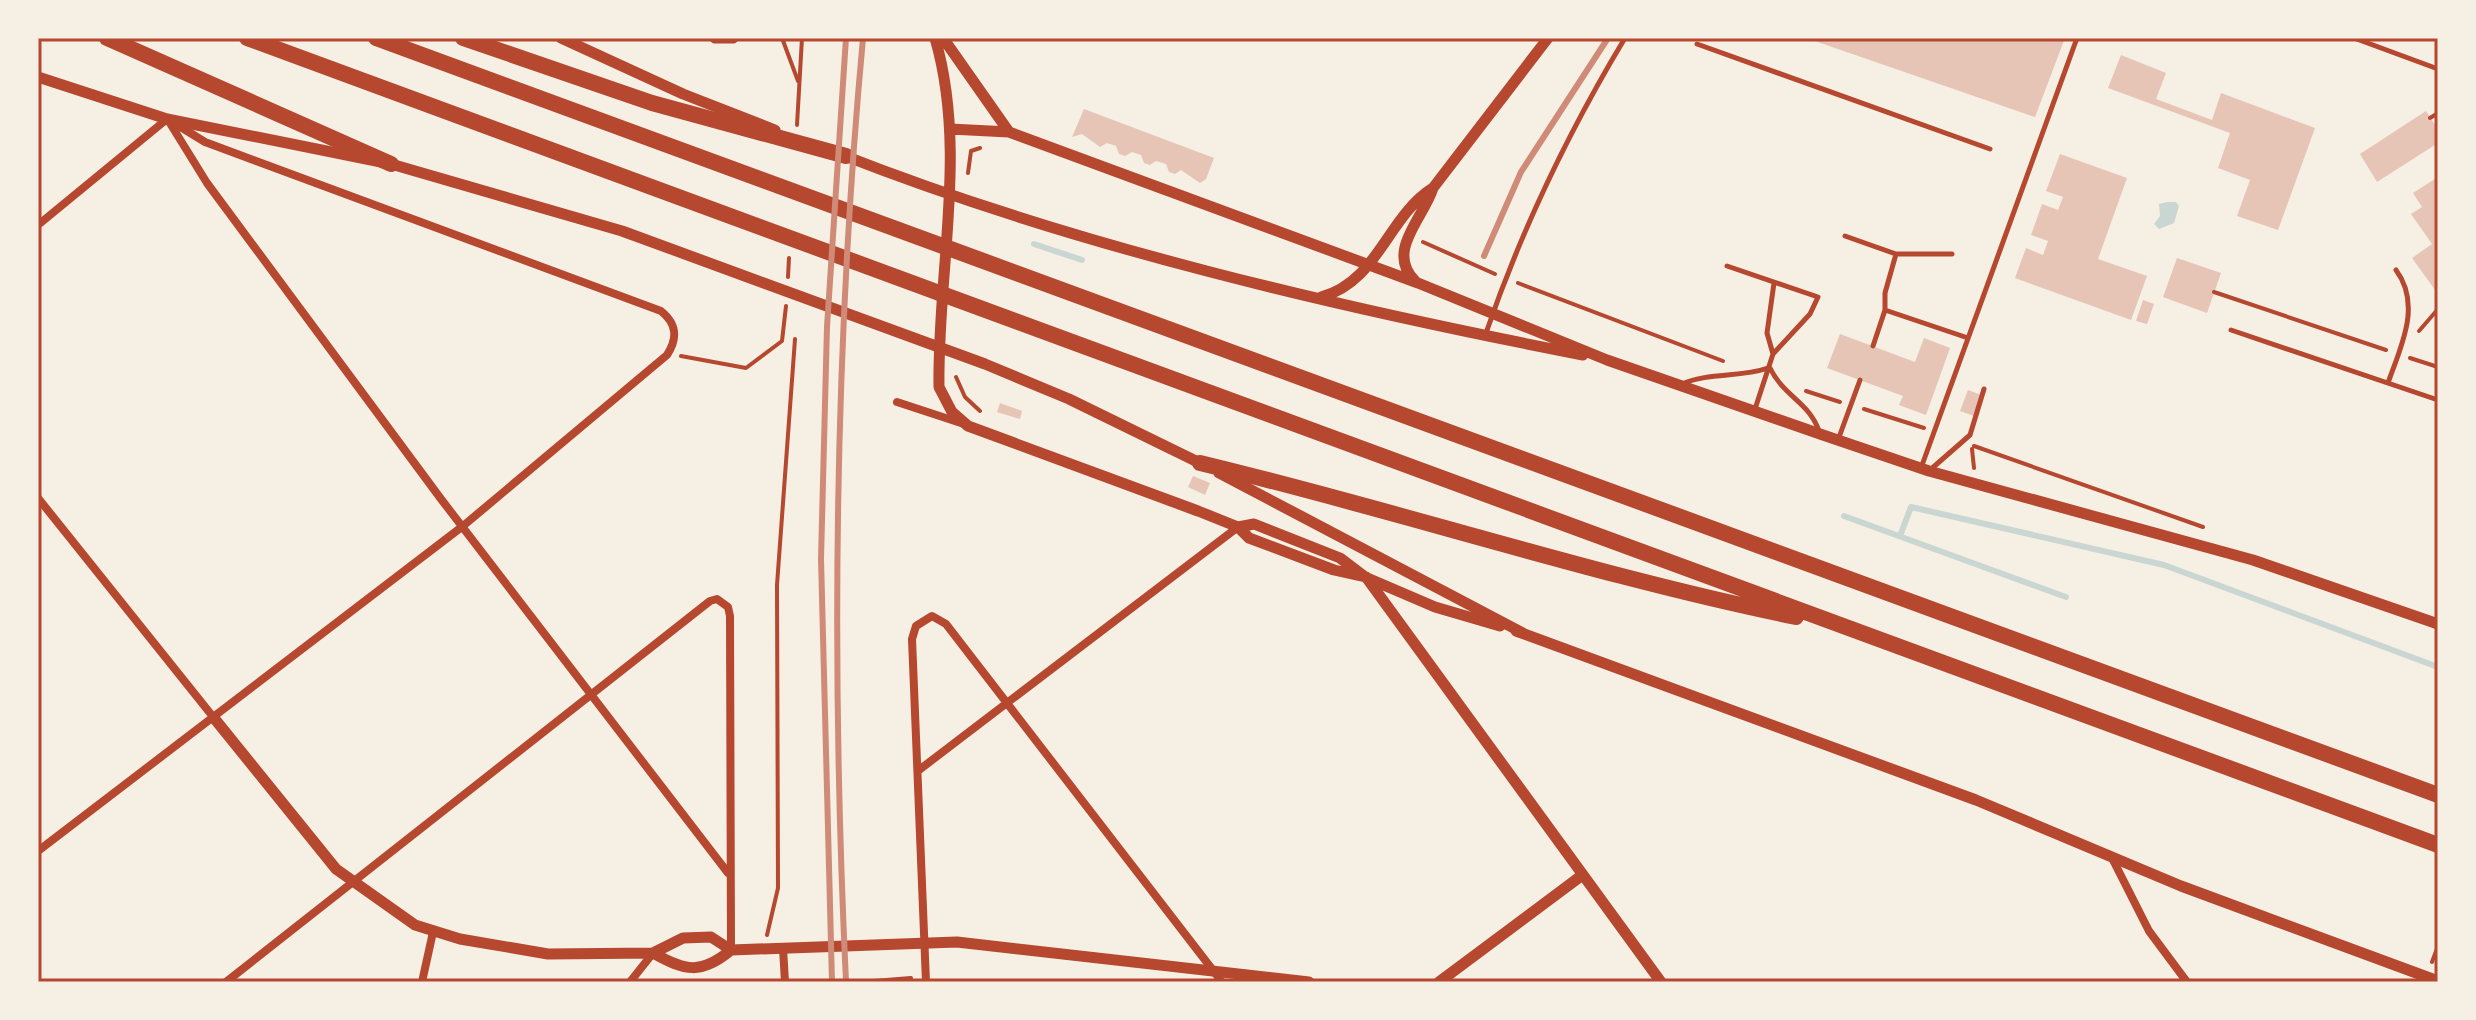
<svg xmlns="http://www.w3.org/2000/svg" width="2476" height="1020" viewBox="0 0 2476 1020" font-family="'Zilla Slab',serif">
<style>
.water{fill:#c9d6d2}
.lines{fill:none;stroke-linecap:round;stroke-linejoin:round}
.stream{stroke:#c9d6d2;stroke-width:6}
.building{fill:#e6c5b7}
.path{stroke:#b5482f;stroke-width:4}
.service{stroke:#b5482f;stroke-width:5}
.minor{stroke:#b5482f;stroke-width:8}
.tertiary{stroke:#b5482f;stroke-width:11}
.motorway{stroke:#b5482f;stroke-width:16}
.rail{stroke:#cf8b77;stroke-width:6}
.neatline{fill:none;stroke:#b5482f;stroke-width:3}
</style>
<rect width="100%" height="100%" fill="#f6efe4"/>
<path class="water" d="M2167 202H2176L2179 206 2174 223 2159 229 2154 224 2160 216 2159 204Z"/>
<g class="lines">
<path class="stream" d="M1034 244 1082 260
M1844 516 2066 597
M1900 536 1911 507 2164 565 2438 667"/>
</g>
<path class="building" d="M1806 38H2065L2035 117Z
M2121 55 2166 73 2156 99 2212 120 2221 93 2315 128 2278 230 2237 216 2250 180 2218 168 2230 133 2108 88Z
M1084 109 1214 158 1206 179 1200 183 1181 170 1175 174 1169 172 1166 164 1156 161 1150 165 1144 163 1141 155 1132 152 1125 156 1119 154 1116 146 1107 143 1100 147 1082 134 1072 137Z
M2426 111 2438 130V143L2377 182 2360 154Z
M2060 154 2127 178 2098 259 2147 276 2131 320 2015 278 2026 248 2043 255 2048 241 2031 235 2042 204 2058 210 2063 197 2046 191Z
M2438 177V294L2412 258 2432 244 2411 214 2422 207 2413 193Z
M2177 258 2221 273 2207 313 2163 297Z
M2143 300 2154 304 2147 324 2136 321Z
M1840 334 1915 362 1924 338 1950 348 1926 415 1899 405 1903 396 1827 368Z
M1968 390 1984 396 1977 417 1960 411Z
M1000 403 1022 411 1020 419 997 412Z
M1193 476 1210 483 1205 495 1188 487Z"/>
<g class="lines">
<path class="path" d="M782 38 798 81
M2430 118 2438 113
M797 125 802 38
M968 173 971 151 980 148
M1423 242 1495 274
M788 277 789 258
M1518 283 1723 361
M2214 292 2386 350
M2419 331 2438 309
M681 356 746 368 782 341 786 306
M2410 358 2438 367
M956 377 965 397 980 411
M1806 391 1840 402
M1864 409 1924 428
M1974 446 2203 527
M1972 449 1974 468
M767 935 778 888 777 585 795 339
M2432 962 2438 946
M861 982 911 978"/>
<path class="service" d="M2354 38 2438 69
M1697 44 1990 149
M1845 236 1896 254H1952
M1727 266 1818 297 1810 314 1773 354
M1885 310V293L1896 254
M2231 330 2438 400
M1486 333C1521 231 1569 131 1625 38
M1873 346 1885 310 1968 338
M1770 368C1784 397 1809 402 1819 431
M2388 383C2401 346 2422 305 2396 270
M1682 384C1709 372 1740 378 1768 368
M1755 409 1773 354 1767 333 1774 283
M1838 440 1860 380
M1921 468 2077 38
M1930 470 1970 435 1984 389"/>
<path class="minor" d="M168 120 207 183 441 499 728 873
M38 225 167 119
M897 402 964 424
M38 498 214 718
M919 770 1238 527
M38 851 463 526 667 355C678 338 677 324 661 311L205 142 174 123
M2111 856 2149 931 2187 982
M783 948 785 982
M226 982 710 601 717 599 728 607 730 616 731 950
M422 982 433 932
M630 982 653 953
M926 982 912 639 916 626 932 616 946 624 1222 982"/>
<path class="tertiary" d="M561 38 683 94 775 130
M715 38H733
M935 38C968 151 937 272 939 387L952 412 968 426 1198 511 1238 527 1249 538 1334 570 1361 576
M943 38 1009 132
M38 77 167 119 391 164 622 231 985 364 1069 399 1204 465
M950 129 1009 132 1418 283 1607 360 1820 434 1929 471 2253 560 2438 624
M840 154C1074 246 1336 307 1583 355
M1415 281C1385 251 1424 218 1433 188
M1321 297C1378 282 1387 217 1433 188L1548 38
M1219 473 1523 633
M1238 527 1254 524 1340 558 1365 577 1435 607 1500 626
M1366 577 1661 982
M1516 631 1976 800 2181 886 2438 981
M214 718 336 869 415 925 460 939 548 954 653 953 683 938 711 937 731 950 957 942 1309 982
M653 953C685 971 701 975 731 950
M1439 982 1581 876"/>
<path class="motorway" d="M107 38 391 164
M247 38 2438 845
M376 38 2438 795
M463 38 652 103 846 156
M1200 463C1400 511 1595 576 1796 617"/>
<path class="rail" d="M1484 256 1521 172 1608 38
M832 982 821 559 827 327 846 38
M846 982C831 667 834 352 863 38"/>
</g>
<rect width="2476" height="1020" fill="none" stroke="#f6efe4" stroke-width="80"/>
<rect x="40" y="40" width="2396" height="940" class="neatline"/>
</svg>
